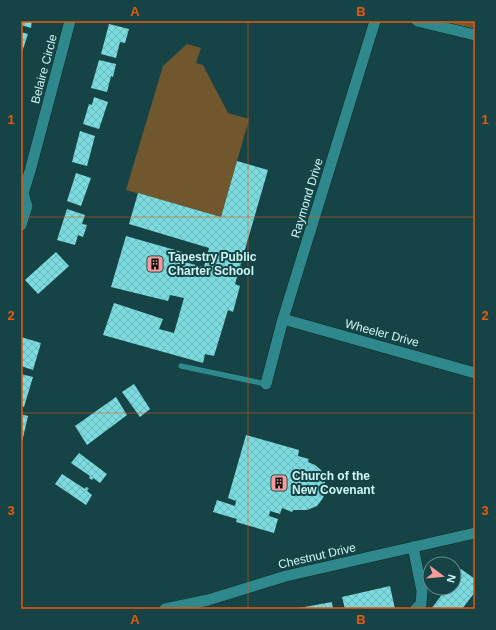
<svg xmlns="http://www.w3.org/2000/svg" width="496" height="630" viewBox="0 0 496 630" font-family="Helvetica,sans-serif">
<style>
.park{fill:url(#park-tufts)}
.pitch{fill:#71572d}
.building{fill:url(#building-cross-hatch)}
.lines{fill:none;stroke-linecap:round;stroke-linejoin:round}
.lane-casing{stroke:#0d2829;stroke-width:6}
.street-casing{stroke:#0d2829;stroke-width:12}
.lane{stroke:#2f888b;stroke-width:5.5}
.street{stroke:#2f888b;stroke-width:11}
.grid{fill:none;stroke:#e8590c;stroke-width:1;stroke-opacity:0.55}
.labels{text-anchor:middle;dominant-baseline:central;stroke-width:4;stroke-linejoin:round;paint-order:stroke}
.street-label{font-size:12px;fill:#cef6f7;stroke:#164446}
.poi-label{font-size:12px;font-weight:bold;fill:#cef6f7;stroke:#164446;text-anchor:start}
.neatline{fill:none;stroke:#e8590c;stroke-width:1.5}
.grid-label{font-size:13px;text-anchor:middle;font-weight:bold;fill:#e8590c}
</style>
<defs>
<pattern id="park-tufts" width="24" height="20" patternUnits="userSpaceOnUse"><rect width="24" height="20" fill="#71572d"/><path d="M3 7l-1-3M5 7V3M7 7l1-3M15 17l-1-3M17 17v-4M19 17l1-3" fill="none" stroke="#84704c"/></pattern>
<pattern id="building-cross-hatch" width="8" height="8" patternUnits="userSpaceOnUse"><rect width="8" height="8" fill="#7cdbde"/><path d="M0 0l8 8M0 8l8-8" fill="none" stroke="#6cb7b9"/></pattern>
</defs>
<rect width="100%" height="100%" fill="#164446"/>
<path class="park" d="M423 21H475V33Z"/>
<path class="pitch" d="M187 44 201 48 196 63 203 65 228 113 249 119 221 217 126 190 163 66Z"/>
<path class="building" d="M21 21H32L31 28 21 25Z
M109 24 129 29 125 43 120 42 116 58 101 54Z
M21 32 28 34 21 55Z
M99 60 116 64 113 77 111 76 107 92 91 88Z
M94 97 108 102 99 129 83 124 89 104 92 105Z
M80 131 95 136 87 166 72 162Z
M237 161 268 170 235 284 240 286 233 312 228 310 214 356 205 354 203 363 103 335 114 303 163 319 159 329 174 333 184 298 170 295 168 301 111 287 126 236 182 252 180 261 204 267 209 248 129 224 138 193 221 217Z
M76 173 91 178 81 206 67 201Z
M67 209 85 215 82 224 87 225 83 237 78 235 75 245 57 240Z
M56 252 69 266 38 294 25 280Z
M21 337 41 343 33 370 21 366 22 353H21Z
M21 374 33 377 24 407 21 406Z
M134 384 150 409 140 417 122 392Z
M116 397 127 415 87 445 75 426Z
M21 414 28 416 22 442H21Z
M246 435 299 450 298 456 309 459 308 462 315 465 321 470 324 477 326 488 323 498 317 506 307 510H293L292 512 282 508 280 514 270 511 269 516 278 519 274 533 236 522 237 519 213 512 217 500 235 506 236 501 228 498Z
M79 453 107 474 100 483 93 478 92 480 89 478 90 476 71 463Z
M62 474 85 489 86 487 89 488 87 491 92 495 86 505 55 484Z
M461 569 475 579V592L462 609H431L447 588H454V578Z
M390 586 395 609H345L342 597Z
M332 602 333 609H299V608Z"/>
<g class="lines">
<g class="lane-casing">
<path id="lane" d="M181 366 266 384"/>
</g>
<g class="street-casing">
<path id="street" d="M417 21 475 35
M21 195 23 193 30 171 70 21
M21 225 27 206 23 193
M283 319 475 373
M266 384 283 319 375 21
M413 547 422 591 421 604 416 609
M165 609 208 600 286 576 475 533"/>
</g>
<use href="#lane" class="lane"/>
<use href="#street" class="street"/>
</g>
<path class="grid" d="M248 21V609M21 217H475M21 413H475"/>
<defs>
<g id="building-square" transform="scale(0.9)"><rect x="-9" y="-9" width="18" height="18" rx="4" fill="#f59b9c" stroke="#164446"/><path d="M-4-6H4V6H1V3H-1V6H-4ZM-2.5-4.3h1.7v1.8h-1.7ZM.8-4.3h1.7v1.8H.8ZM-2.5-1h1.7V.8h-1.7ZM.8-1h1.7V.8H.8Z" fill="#111"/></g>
</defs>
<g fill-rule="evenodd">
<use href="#building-square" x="155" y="264"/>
<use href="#building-square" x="279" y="483"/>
</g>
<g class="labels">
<g class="street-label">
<text transform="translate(44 69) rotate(-75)">Belaire Circle</text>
<text transform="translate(307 198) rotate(-73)">Raymond Drive</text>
<text transform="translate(382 333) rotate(15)">Wheeler Drive</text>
<text transform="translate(317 556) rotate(-13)">Chestnut Drive</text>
</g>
<g class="poi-label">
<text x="168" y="257">Tapestry Public<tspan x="168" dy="14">Charter School</tspan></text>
<text x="292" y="476">Church of the<tspan x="292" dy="14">New Covenant</tspan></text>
</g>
</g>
<rect width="496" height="630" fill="none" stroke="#164446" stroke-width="44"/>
<g transform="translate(442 576) rotate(106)"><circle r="19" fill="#164446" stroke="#608b8d"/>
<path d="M0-3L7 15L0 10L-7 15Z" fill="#f59b9c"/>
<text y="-6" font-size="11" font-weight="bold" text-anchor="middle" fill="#cef6f7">N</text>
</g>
<rect x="22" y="22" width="452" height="586" class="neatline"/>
<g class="grid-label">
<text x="135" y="16">A</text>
<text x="361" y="16">B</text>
<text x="11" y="124">1</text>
<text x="485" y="124">1</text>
<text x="11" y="320">2</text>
<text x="485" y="320">2</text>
<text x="11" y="515">3</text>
<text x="485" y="515">3</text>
<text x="135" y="624">A</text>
<text x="361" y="624">B</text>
</g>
</svg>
